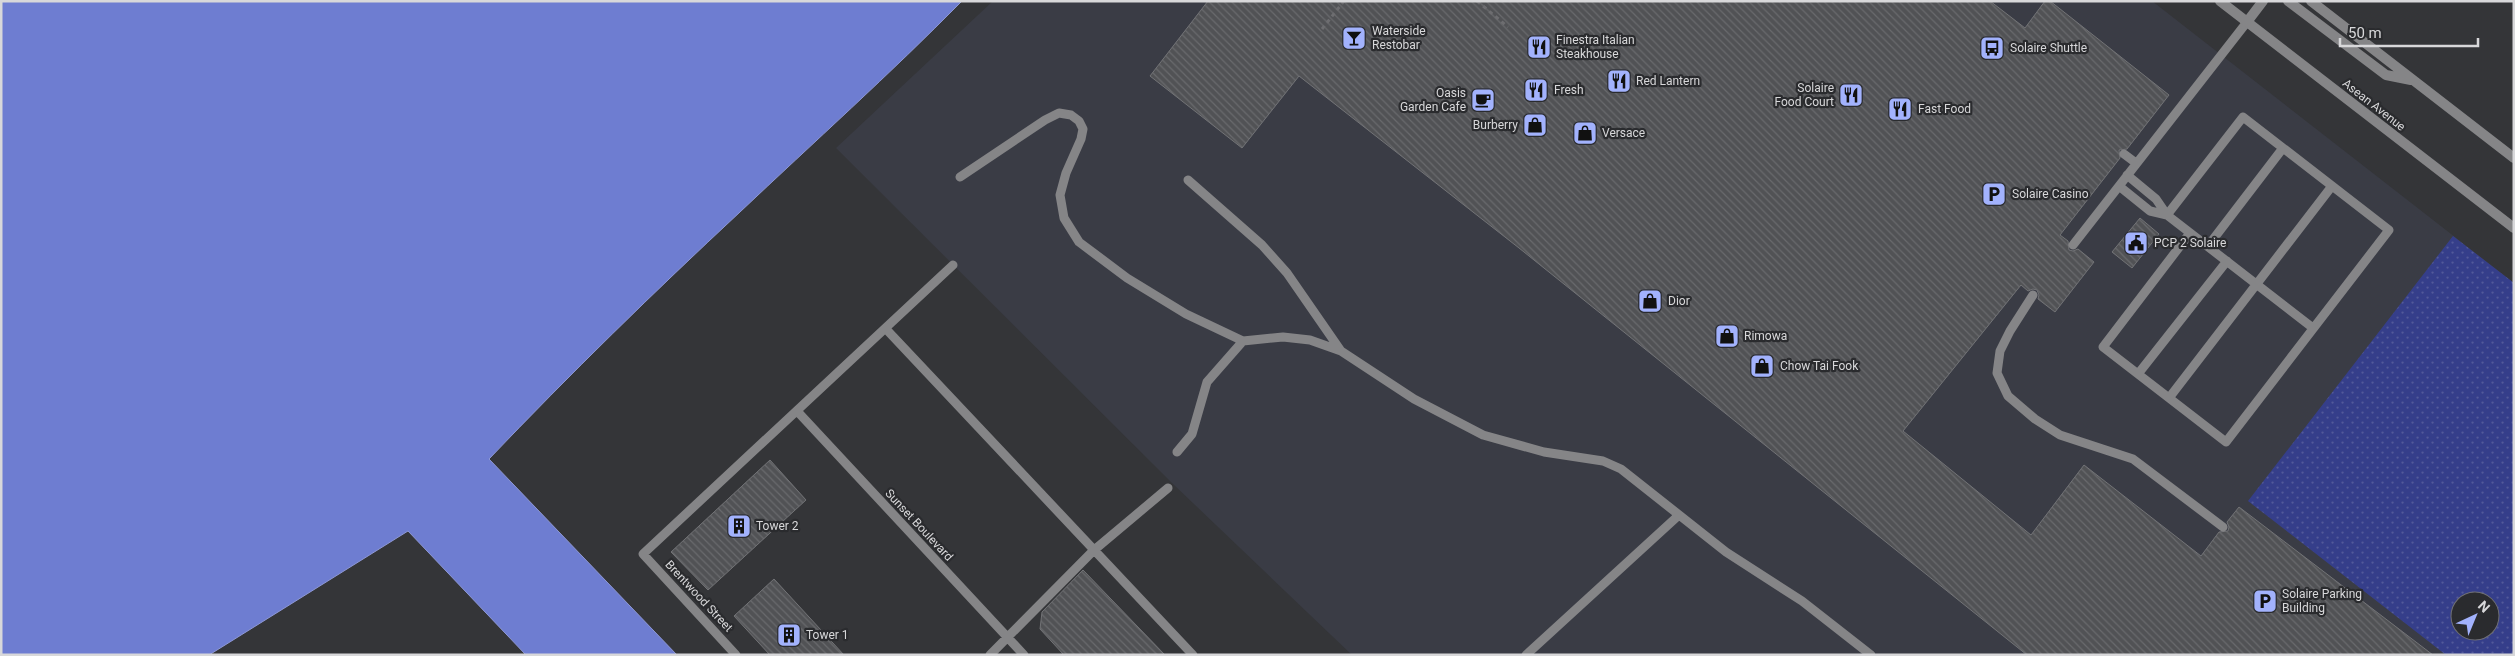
<svg xmlns="http://www.w3.org/2000/svg" width="2515" height="656" viewBox="0 0 2515 656" font-family="Roboto,sans-serif">
<style>
.built{fill:#3a3c45;fill-rule:evenodd}
.grass{fill:url(#grass-dots);fill-rule:evenodd}
.water{fill:#6e7dd1;stroke:#8e98d4}
.building{fill:url(#building-back-hatch);stroke:#727376}
.lines{fill:none;stroke-linecap:round;stroke-linejoin:round}
.path{stroke:#6d6d70;stroke-width:3;stroke-dasharray:4 4;stroke-linecap:butt}
.lane{stroke:#858587;stroke-width:9}
.street{stroke:#858587;stroke-width:10}
.labels{text-anchor:middle;dominant-baseline:central;stroke-width:4.5;stroke-linejoin:round;paint-order:stroke}
.poi-label{font-size:12px;fill:#d8d8da;stroke:#2a2b2e;text-anchor:start}
.street-label{font-size:12px;fill:#d8d8da;stroke:#2a2b2e}
</style>
<defs>
<pattern id="grass-dots" width="8" height="8" patternUnits="userSpaceOnUse" patternTransform="scale(1.25)"><rect width="8" height="8" fill="#353e8a"/><path d="M2 2h.1M6 6h.1" fill="none" stroke="#52599a" stroke-width="1.8" stroke-linecap="round"/></pattern>
<pattern id="building-back-hatch" width="6" height="6" patternUnits="userSpaceOnUse" patternTransform="scale(1.25)"><rect width="6" height="6" fill="#515255"/><path d="M-1 5l2 2M0 0l6 6M5-1l2 2" fill="none" stroke="#696a6d"/></pattern>
</defs>
<rect width="100%" height="100%" fill="#343538"/>
<path class="built" d="M993 1H2152L2514 283V655H1352L1172 483 836 148ZM2460 601H2490V631H2460Z"/>
<path class="grass" d="M2453 236 2514 283V655H2446L2248 501ZM2460 601H2490V631H2460Z"/>
<path class="water" d="M1 1H962C890 74 814 142 740 212 654 292 570 374 489 459L677 655H526L408 531 209 655H1Z"/>
<path class="building" d="M1208 1H1990L2025 28 2045 1H2050L2169 95 2127 149 2119 150 2120 158 2060 235 2068 241 2069 250 2073 251 2078 249 2094 262 2055 312 2038 299 2039 295 2037 290 2033 289 2028 291 2021 285 1903 431 2031 535 2084 465 2201 556 2219 532 2228 531 2229 527 2227 522 2239 507 2433 655H2027L1519 248 1299 76 1242 148 1150 76Z
M2140 218 2159 234 2132 268 2112 252Z
M770 460 806 500 708 590 671 552Z
M1083 570 1165 655H1064L1040 629 1042 612Z
M774 579 844 655H770L734 616Z"/>
<g class="lines">
<path class="path" d="M1477 1 1508 27
M1322 29 1344 1"/>
<path class="lane" d="M2124 154 2136 163
M2127 175 2156 199 2167 215 2313 328
M960 177 1045 120 1059 113 1071 115 1079 121 1083 129 1081 139 1066 173 1060 195 1064 218 1079 242 1127 278 1186 314 1243 341 1283 337 1310 340 1341 351 1414 399 1483 435 1544 452 1603 461 1621 469 1726 552 1802 601 1871 655
M1188 180 1262 245 1287 273 1341 351
M2119 186 2150 211 2167 215
M2167 215 2243 117 2389 230 2226 442 2103 347 2190 233
M2073 245 2247 22
M2208 246 2283 148
M2033 295 2010 331 2000 351 1997 373 2008 396 2035 419 2060 435 2133 459 2223 527
M886 329 1193 655
M2138 374 2227 261
M2169 398 2332 186
M797 411 1024 655
M1177 452 1192 434 1207 382 1243 341
M736 655 643 554 953 265
M990 655 1093 551 1168 488
M1526 655 1679 515"/>
<path class="street" d="M2220 1 2514 228
M2288 1 2386 75 2411 80
M2311 1 2514 158
M2247 22 2263 1"/>
</g>
<defs>
<g id="bar-square" transform="scale(1.25)"><rect x="-9" y="-9" width="18" height="18" rx="4" fill="#a2b2fd" stroke="#2a2b2e"/><path d="M-6-5H6L.8 .8V4.5H3.5V6h-7V4.5H-.8V.8Z" fill="#111"/></g>
<g id="restaurant-square" transform="scale(1.25)"><rect x="-9" y="-9" width="18" height="18" rx="4" fill="#a2b2fd" stroke="#2a2b2e"/><path d="M-5-6h1v4h1v-4h1v4h1v-4h1v5L-1.5 .5V6h-2V.5L-5-1ZM5-6V6H3V1.5H1.5Q1.5-4 5-6Z" fill="#111"/></g>
<g id="bus-square" transform="scale(1.25)"><rect x="-9" y="-9" width="18" height="18" rx="4" fill="#a2b2fd" stroke="#2a2b2e"/><path d="M-5-6H5V4H4V6H2V4H-2V6H-4V4H-5ZM-3.5-4V0h7V-4ZM-3.5 1.2v1.5H-2V1.2ZM2 1.2v1.5H3.5V1.2Z" fill="#111"/></g>
<g id="cafe-square" transform="scale(1.25)"><rect x="-9" y="-9" width="18" height="18" rx="4" fill="#a2b2fd" stroke="#2a2b2e"/><path d="M-5.5-4.5H6V0H3Q3 3.5 0 3.5H-2.5Q-5.5 3.5-5.5 0ZM3-3.2v2h1.7v-2ZM-6 4.5H4V6H-6Z" fill="#111"/></g>
<g id="shop-square" transform="scale(1.25)"><rect x="-9" y="-9" width="18" height="18" rx="4" fill="#a2b2fd" stroke="#2a2b2e"/><path d="M-5-2.5h2.3a2.7 3.5 0 0 1 5.4 0H5L5.5 6h-11ZM-1.5-2.5h3a1.5 2.3 0 0 0-3 0Z" fill="#111"/></g>
<g id="parking-square" transform="scale(1.25)"><rect x="-9" y="-9" width="18" height="18" rx="4" fill="#a2b2fd" stroke="#2a2b2e"/><path d="M-3.5-5.5H1a3.5 3.5 0 0 1 0 7H-1V5.5H-3.5ZM-1-3.4V-.6H.8a1.4 1.4 0 0 0 0-2.8Z" fill="#111"/></g>
<g id="civic-square" transform="scale(1.25)"><rect x="-9" y="-9" width="18" height="18" rx="4" fill="#a2b2fd" stroke="#2a2b2e"/><path d="M-.6-6.5H3V-4.5H.6V-3L4-1V1h2V6H-6V1h2V-1L-.6-3ZM-1.2 2.5V6h2.4V2.5Z" fill="#111"/></g>
<g id="building-square" transform="scale(1.25)"><rect x="-9" y="-9" width="18" height="18" rx="4" fill="#a2b2fd" stroke="#2a2b2e"/><path d="M-4-6H4V6H1V3H-1V6H-4ZM-2.5-4.3h1.7v1.8h-1.7ZM.8-4.3h1.7v1.8H.8ZM-2.5-1h1.7V.8h-1.7ZM.8-1h1.7V.8H.8Z" fill="#111"/></g>
</defs>
<g fill-rule="evenodd">
<use href="#bar-square" x="1354" y="38"/>
<use href="#restaurant-square" x="1539" y="47"/>
<use href="#bus-square" x="1992" y="48"/>
<use href="#restaurant-square" x="1619" y="81"/>
<use href="#restaurant-square" x="1536" y="90"/>
<use href="#restaurant-square" x="1851" y="95"/>
<use href="#cafe-square" x="1483" y="100"/>
<use href="#restaurant-square" x="1900" y="109"/>
<use href="#shop-square" x="1535" y="125"/>
<use href="#shop-square" x="1585" y="133"/>
<use href="#parking-square" x="1994" y="194"/>
<use href="#civic-square" x="2136" y="243"/>
<use href="#shop-square" x="1650" y="301"/>
<use href="#shop-square" x="1727" y="336"/>
<use href="#shop-square" x="1762" y="366"/>
<use href="#building-square" x="739" y="526"/>
<use href="#parking-square" x="2265" y="601"/>
<use href="#building-square" x="789" y="635"/>
</g>
<g class="labels">
<g class="poi-label">
<text x="1372" y="31">Waterside<tspan x="1372" dy="14">Restobar</tspan></text>
<text x="1556" y="40">Finestra Italian<tspan x="1556" dy="14">Steakhouse</tspan></text>
<text x="2010" y="48">Solaire Shuttle</text>
<text x="1636" y="81">Red Lantern</text>
<text x="1834" y="88" text-anchor="end">Solaire<tspan x="1834" dy="14">Food Court</tspan></text>
<text x="1554" y="90">Fresh</text>
<text x="1466" y="93" text-anchor="end">Oasis<tspan x="1466" dy="14">Garden Cafe</tspan></text>
<text x="1918" y="109">Fast Food</text>
<text x="1518" y="125" text-anchor="end">Burberry</text>
<text x="1602" y="133">Versace</text>
<text x="2012" y="194">Solaire Casino</text>
<text x="2154" y="243">PCP 2 Solaire</text>
<text x="1668" y="301">Dior</text>
<text x="1744" y="336">Rimowa</text>
<text x="1780" y="366">Chow Tai Fook</text>
<text x="756" y="526">Tower 2</text>
<text x="2282" y="594">Solaire Parking<tspan x="2282" dy="14">Building</tspan></text>
<text x="806" y="635">Tower 1</text>
</g>
<g class="street-label">
<text transform="translate(2374 105) rotate(38)">Asean Avenue</text>
<text transform="translate(919 525) rotate(47)">Sunset Boulevard</text>
<text transform="translate(699 596) rotate(47)">Brentwood Street</text>
</g>
</g>
<rect width="2515" height="656" fill="none" stroke="#d8d8da" stroke-width="5"/>
<g transform="translate(2475 616) rotate(44)"><circle r="24" fill="#2a2b2e" stroke="#707073"/>
<path d="M0-4L9 19L0 12L-9 19Z" fill="#a2b2fd"/>
<text y="-8" font-size="14" font-weight="bold" text-anchor="middle" fill="#d8d8da">N</text>
</g>
<path d="M2340 38v8h138v-8" fill="none" stroke="#d8d8da" stroke-width="2.5"/>
<text x="2348" y="38" font-size="15" fill="#d8d8da" stroke="#2a2b2e" stroke-width="4" paint-order="stroke">50 m</text>
</svg>
